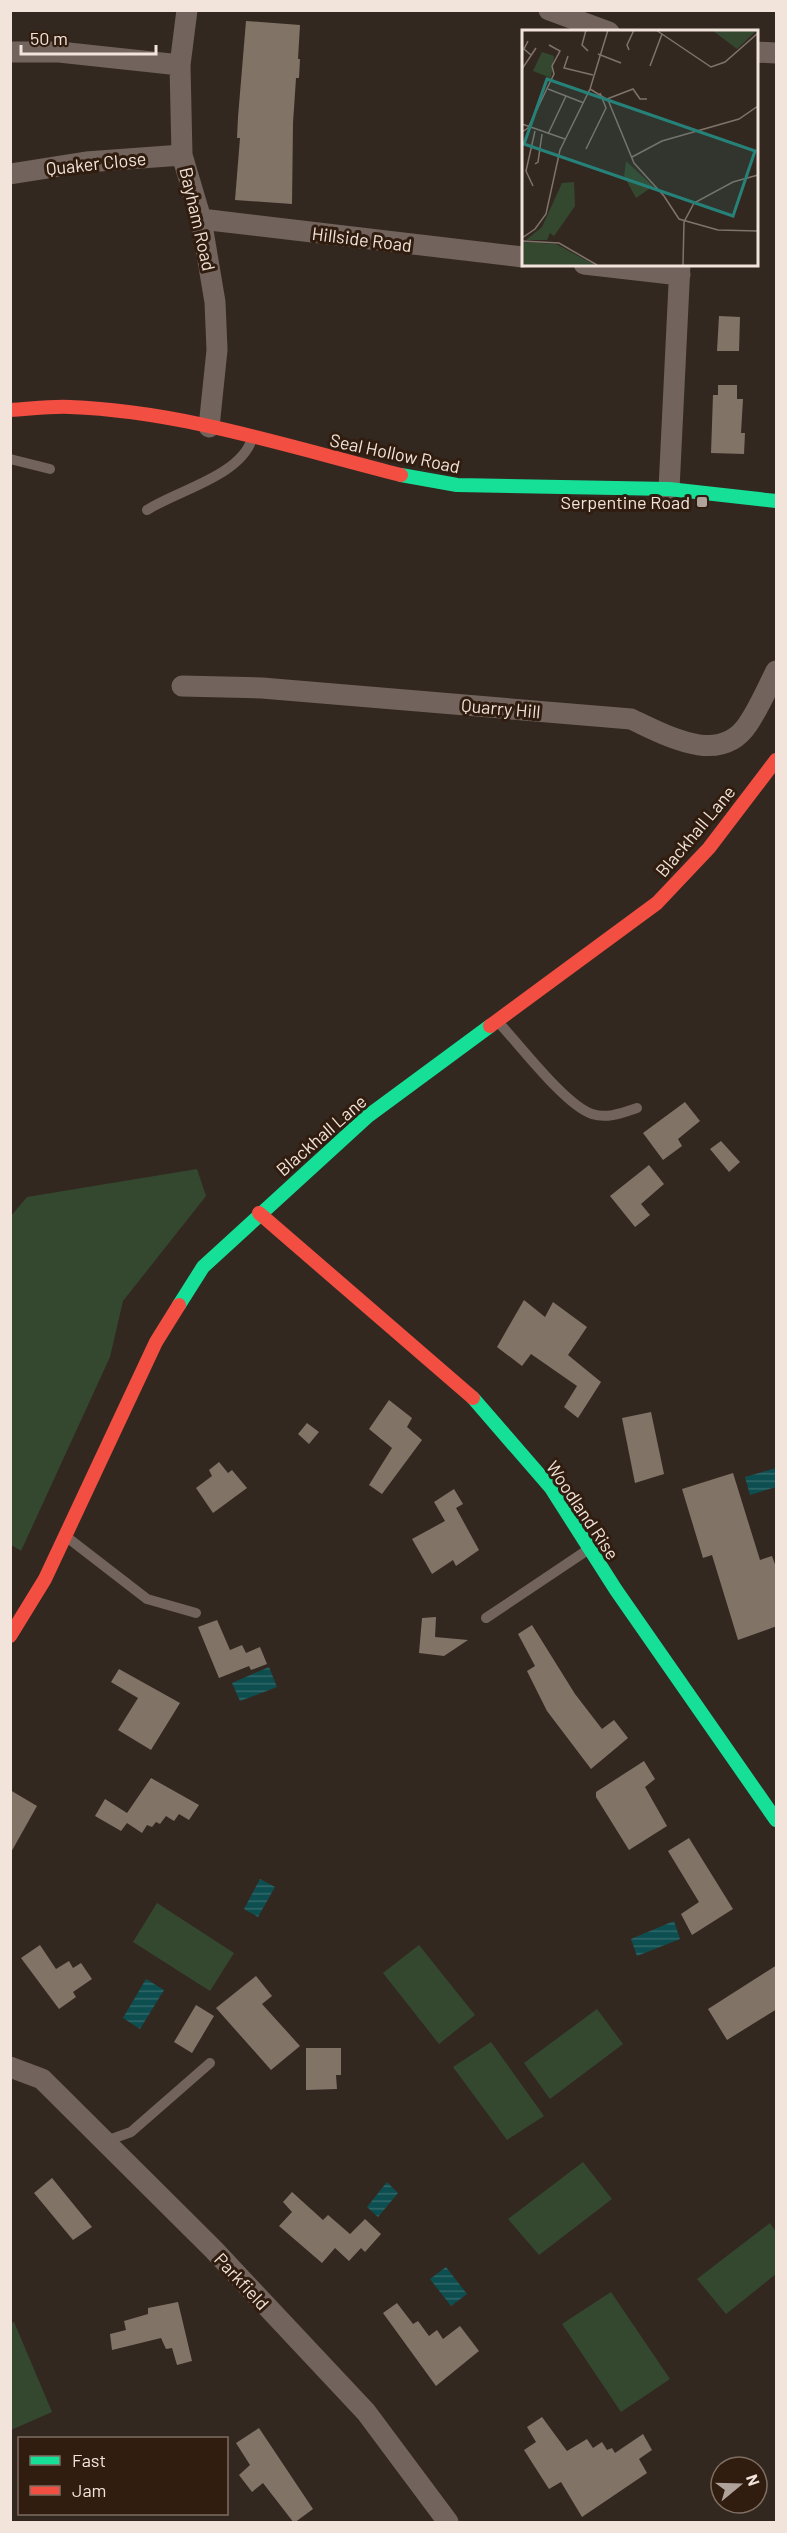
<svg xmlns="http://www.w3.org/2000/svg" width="787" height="2533" viewBox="0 0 787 2533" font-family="Barlow,sans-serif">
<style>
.green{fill:#344830}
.water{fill:url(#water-rules)}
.building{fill:#827367}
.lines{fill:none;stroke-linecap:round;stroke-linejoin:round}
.lane{stroke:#72645c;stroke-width:10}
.street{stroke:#72645c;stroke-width:21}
.fast{stroke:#16e098;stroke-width:14}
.jam{stroke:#f24e42;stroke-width:14}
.poi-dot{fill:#afa29a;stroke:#311d0f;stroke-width:2}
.labels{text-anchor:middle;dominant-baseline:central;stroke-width:6;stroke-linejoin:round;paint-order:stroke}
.street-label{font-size:18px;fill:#f2e4db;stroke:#311d0f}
.poi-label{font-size:18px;fill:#f2e4db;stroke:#311d0f;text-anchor:end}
.inset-road{fill:none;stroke:#7f736b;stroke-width:1.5}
.view{fill:#268179;fill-opacity:0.15;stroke:#268179;stroke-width:3}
.inset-edge{fill:none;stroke:#f2e4db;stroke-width:3}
</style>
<defs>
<pattern id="water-rules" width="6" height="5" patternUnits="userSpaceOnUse" patternTransform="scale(1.5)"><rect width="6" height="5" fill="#0d4f51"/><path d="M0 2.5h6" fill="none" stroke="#316869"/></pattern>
</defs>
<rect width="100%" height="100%" fill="#332820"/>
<path class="green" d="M197 1169 206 1196 123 1301 110 1357 21 1551 10 1544 11 1216 27 1197Z
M157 1903 234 1953 210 1991 133 1942Z
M419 1945 475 2015 439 2044 383 1973Z
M597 2009 623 2044 550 2099 524 2063Z
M491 2042 544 2116 507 2140 453 2067Z
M583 2162 612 2199 539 2255 508 2219Z
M770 2223 776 2232V2274L726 2314 697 2279Z
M611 2292 670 2379 621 2412 562 2324Z
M14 2322 52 2412 11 2430 10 2323Z"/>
<path class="water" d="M776 1468V1487L750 1495 745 1477Z
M269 1667 277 1687 240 1701 232 1683Z
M260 1879 275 1887 258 1917 244 1909Z
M674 1921 680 1939 637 1956 631 1939Z
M146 1979 164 1990 140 2029 123 2018Z
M387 2182 398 2193 378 2217 367 2207Z
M446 2267 467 2294 451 2306 430 2279Z"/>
<path class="building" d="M246 21 300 25 298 59H300L299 78H296L293 123 292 204 235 200 240 138H237L238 117Z
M719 316 740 317 739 351H717Z
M718 385H737V399H743L741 433H745L744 454 711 453 713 395H718Z
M685 1102 700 1121 678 1139 682 1146 663 1160 643 1133Z
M721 1141 740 1162 729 1172 710 1149Z
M649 1165 664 1184 641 1204 650 1215 635 1227 610 1196Z
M524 1300 545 1317 553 1302 587 1327 568 1355 601 1382 578 1418 564 1407 577 1386 531 1354 522 1366 497 1347Z
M389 1400 412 1418 407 1427 422 1440 382 1494 369 1485 392 1448 369 1429Z
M651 1412 664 1474 635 1483 622 1418Z
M307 1423 319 1432 309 1444 298 1434Z
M219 1462 228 1473 232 1470 247 1488 213 1513 196 1488 212 1476 209 1470Z
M733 1473 760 1560 772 1556 777 1570V1626L738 1640 712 1555 703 1558 682 1489Z
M454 1489 463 1504 456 1508 479 1550 456 1566 453 1560 432 1574 412 1539 445 1521 434 1502Z
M436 1617 435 1637 468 1640 444 1656 419 1653 422 1618Z
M217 1620 230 1650 242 1645 246 1653 260 1647 267 1664 251 1670 249 1666 219 1678 198 1627Z
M532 1625 575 1694 602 1729 614 1720 628 1738 591 1769 547 1711 527 1671 535 1666 518 1634Z
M119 1669 180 1703 151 1750 118 1730 138 1698 111 1682Z
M644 1761 655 1779 645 1787 667 1826 629 1850 596 1797V1792Z
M151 1778 199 1805 189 1820 179 1814 174 1821 166 1816 160 1824 156 1822 152 1827 147 1825 142 1833 127 1823 121 1831 95 1816 105 1799 127 1813Z
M10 1790 37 1806 10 1854Z
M689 1838 733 1909 692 1935 681 1914 699 1902 668 1851Z
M40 1945 56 1969 69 1961 73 1968 81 1963 92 1979 73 1992 76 1997 59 2009 21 1958Z
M777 1965V2009L727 2040 708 2009Z
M256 1976 272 1996 262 2004 300 2046 271 2070 216 2008Z
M196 2005 214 2016 192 2053 174 2042Z
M306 2048H341V2075H336L337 2089 306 2090Z
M52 2178 92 2227 73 2240 34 2193Z
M292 2192 323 2220 328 2215 350 2234 365 2219 381 2234 365 2252 361 2248 349 2261 335 2248 322 2263 279 2226 292 2212 283 2202Z
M178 2302 192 2361 177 2365 172 2348 166 2349 161 2338 112 2350 110 2334 126 2330 124 2321 148 2314V2308Z
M397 2303 413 2324 418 2321 429 2336 437 2330 443 2339 460 2326 479 2351 436 2386 383 2313Z
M542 2417 567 2451 587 2439 593 2448 602 2442 607 2450 612 2448 615 2453 643 2434 652 2450 639 2459 647 2473 582 2517 561 2482 549 2489 524 2450 536 2442 527 2427Z
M259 2428 313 2509 294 2523 263 2483 252 2492 239 2475 250 2465 236 2443Z"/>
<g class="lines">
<path class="lane" d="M10 459 50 469
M147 510C178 490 240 476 252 439
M499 1023C520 1045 565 1105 592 1114 607 1119 622 1113 637 1108
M68 1538 147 1599 196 1613
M486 1618 589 1549
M106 2141 131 2132 210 2063"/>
<path class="street" d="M187 10 180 65 182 155 201 219 215 302 217 350 209 427
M549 10 609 32
M10 52H59L180 65
M756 52 776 53
M10 174 86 162 182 155
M201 219 523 257
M584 264 680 275
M669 489 680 264
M182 686 262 688 631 719C666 735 720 767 748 724 759 708 767 689 776 671
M10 2067 42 2079 214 2250 366 2412 448 2522"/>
<path class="fast" d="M401 475 457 485 669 489 776 501
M179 1305 203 1267 368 1116 490 1026
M473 1398 551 1488 616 1590 776 1820"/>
<path class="jam" d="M10 410C30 409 50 406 70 407 182 411 293 448 401 475
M490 1026 657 903 709 848 776 760
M259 1213 473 1398
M10 1636 45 1579 156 1342 179 1305"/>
</g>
<rect class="poi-dot" x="696" y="496" width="12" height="12" rx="3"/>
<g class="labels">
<g class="street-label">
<text transform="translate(96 163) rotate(-6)">Quaker Close</text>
<text transform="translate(198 219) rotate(77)">Bayham Road</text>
<text transform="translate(362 239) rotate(7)">Hillside Road</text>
<text transform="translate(395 453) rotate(12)">Seal Hollow Road</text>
<text transform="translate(501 708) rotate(5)">Quarry Hill</text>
<text transform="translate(695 831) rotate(-50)">Blackhall Lane</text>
<text transform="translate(321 1135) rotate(-41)">Blackhall Lane</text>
<text transform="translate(583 1510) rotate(56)">Woodland Rise</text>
<text transform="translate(242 2281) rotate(47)">Parkfield</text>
</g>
<g class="poi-label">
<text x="690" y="502">Serpentine Road</text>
</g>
</g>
<g transform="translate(522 30)">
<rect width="236" height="236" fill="#332820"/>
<path d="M20 22 32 26 29 48 11 41ZM104 131 131 156 114 168 102 146ZM52 152 53 176 32 206 28 203 25 210H4L20 197 40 153Z" fill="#344830"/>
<path d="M190 0H235L215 19ZM0 212 34 214 73 235H0Z" fill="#344830"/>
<path class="inset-road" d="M64 0 60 15 66 21M134 0 189 37 203 32 236 3M6 11 2 19 9 25M107 20 105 15 112 0M76 24 99 33M46 26 42 38 71 45M128 36 140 4M0 39 14 18M26 59 62 73M68 59 86 70 112 133 142 166 157 189 196 200 236 201M85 69 111 59 118 69H125M0 94 43 109M0 102 6 98 32 44 30 36 38 21 27 15M26 104 44 66M64 119 84 78 78 63M110 127 140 111 217 89 236 76M13 134 16 132 20 104M11 156 4 141 13 101M0 208 13 199 24 184 38 120 68 59 86 0M0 211 37 213 75 235M161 235 162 192 172 173 211 152 236 145"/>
<path class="view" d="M25 49 233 121 211 186 2 114Z"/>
<rect width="236" height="236" class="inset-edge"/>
</g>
<rect width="787" height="2533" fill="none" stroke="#f2e4db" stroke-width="24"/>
<rect x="18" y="2437" width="210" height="78" fill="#311d0f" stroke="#7e6d61" stroke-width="1.5"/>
<rect x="30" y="2456" width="30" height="9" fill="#16e098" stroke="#7e6d61" stroke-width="1.5"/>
<text x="72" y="2467" font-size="18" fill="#f2e4db">Fast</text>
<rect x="30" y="2486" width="30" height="9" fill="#f24e42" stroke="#7e6d61" stroke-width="1.5"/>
<text x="72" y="2497" font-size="18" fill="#f2e4db">Jam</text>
<g transform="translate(739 2485) rotate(71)"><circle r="28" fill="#311d0f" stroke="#7e6d61" stroke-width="1.5"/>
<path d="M0-4.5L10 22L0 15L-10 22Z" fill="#afa29a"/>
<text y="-9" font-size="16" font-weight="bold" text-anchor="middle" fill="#f2e4db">N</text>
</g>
<path d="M21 45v9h135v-9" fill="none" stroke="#f2e4db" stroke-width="3"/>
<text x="30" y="45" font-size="18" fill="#f2e4db" stroke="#311d0f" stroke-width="4.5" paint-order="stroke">50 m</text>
</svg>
